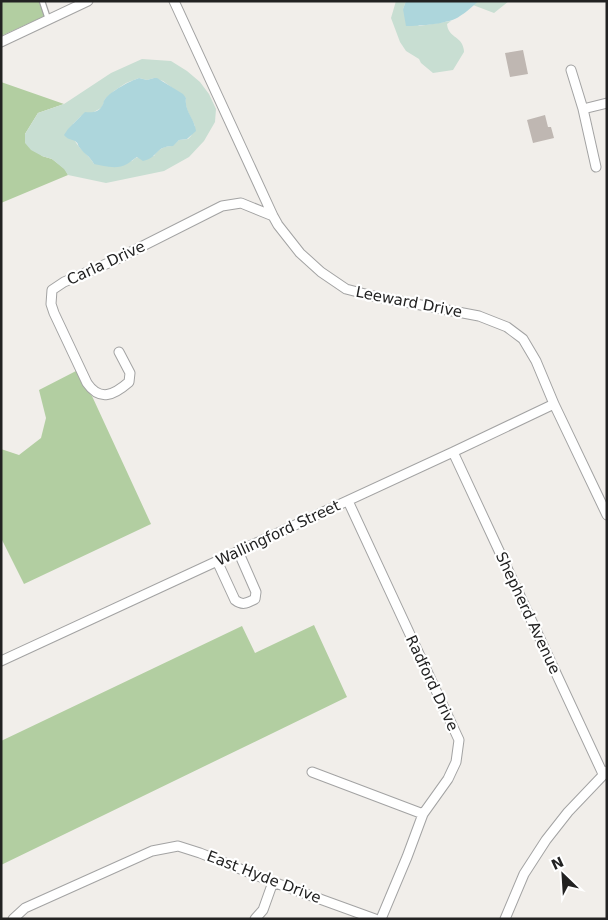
<svg xmlns="http://www.w3.org/2000/svg" width="608" height="920" viewBox="0 0 608 920" font-family="'DejaVu Sans',sans-serif">
<style>
.forest{fill:#b2cea1}
.wetland{fill:#c8ded2;fill-rule:evenodd}
.water{fill:#add6dc}
.building{fill:#bfb7b2}
.lines{fill:none;stroke-linecap:round;stroke-linejoin:round}
.service-casing{stroke:#a3a3a3;stroke-width:7}
.minor-casing{stroke:#a3a3a3;stroke-width:11}
.service{stroke:#fff;stroke-width:4.5}
.minor{stroke:#fff;stroke-width:9}
.labels{text-anchor:middle;dominant-baseline:central;stroke-width:4.5;stroke-linejoin:round;paint-order:stroke}
.street-label{font-size:15px;fill:#222;stroke:#fff}
</style>
<rect width="100%" height="100%" fill="#f1eeea"/>
<path class="forest" d="M1 1H41L47 15 1 36Z
M1 82 64 104 38 113 25 134 42 156 52 159 65 169 68 175 1 203Z
M76 371 83 385 92 396 151 524 24 584 1 538V449L19 455 41 438 46 418 39 390Z
M314 625 347 697 1 865V741L242 626 255 653Z"/>
<path class="wetland" d="M396 1H406L403 9 419 26 451 21 447 24C448 36 458 36 462 44 463 46 464 49 464 52L453 70 433 73 421 63 419 59 406 51 400 42 391 18Z
M479 1H509L494 13 473 5Z
M142 59 171 61 187 71 200 82 209 94 216 109 215 122 204 141 189 157 164 171 106 183 68 175 64 169 52 159 42 156 31 150 25 143V134L38 113 64 104 111 73ZM139 78 147 80 154 78 163 81 186 98C184 108 191 117 195 126L191 136 188 139 179 140 172 146C165 146 158 149 154 156 146 156 137 155 132 161L94 164C89 155 80 150 75 141 72 137 73 129 73 124L81 116 92 113 101 108 103 105 105 99 114 91 126 83Z"/>
<path class="water" d="M406 1H479C472 6 467 12 460 16 450 24 419 26 406 26L403 9Z
M139 78 147 80 154 78H157L183 94 186 98C184 111 195 119 196 131L187 139 179 140 173 146C155 146 158 158 143 161L137 157C133 159 131 162 127 164 117 170 104 166 94 164 89 155 85 155 80 148 76 143 80 145 75 141 70 139 67 139 64 135L68 129 85 112C92 113 99 112 102 106 104 104 103 101 105 99 111 91 130 81 139 78Z"/>
<path class="building" d="M523 50 528 74 510 77 505 53Z
M545 115 548 127H551L554 138 533 143 527 120Z"/>
<g class="lines">
<g class="service-casing">
<path id="service" d="M42 1 48 19"/>
</g>
<g class="minor-casing">
<path id="minor" d="M174 1 273 216 278 225 300 253 321 272 346 289 373 296 479 316 507 327 523 339 536 361 554 404 607 515
M1 42 88 1
M571 70 583 109 596 167
M583 109 607 103
M119 352 130 373 129 382C114 395 100 402 87 383L54 313 51 304 52 290 64 282 113 261 222 206 241 203 273 216
M453 452 603 774
M348 501 459 740 456 762 448 779 423 814 407 857 381 919
M217 561 235 600C243 606 247 603 255 599L256 592 238 551
M1 661 453 452 554 404
M312 772 423 814
M13 919 25 908 152 851 178 846 200 853 273 882 375 919
M255 919 263 910 273 882
M505 919 524 874 546 840 568 812 607 771"/>
</g>
<use href="#service" class="service"/>
<use href="#minor" class="minor"/>
</g>
<g class="labels">
<g class="street-label">
<text transform="translate(106 263) rotate(-25)">Carla Drive</text>
<text transform="translate(409 302) rotate(11)">Leeward Drive</text>
<text transform="translate(278 533) rotate(-25)">Wallingford Street</text>
<text transform="translate(528 613) rotate(65)">Shepherd Avenue</text>
<text transform="translate(432 683) rotate(65)">Radford Drive</text>
<text transform="translate(264 877) rotate(21)">East Hyde Drive</text>
</g>
</g>
<rect width="608" height="920" fill="none" stroke="#222222" stroke-width="5"/>
<g transform="translate(563 875) rotate(335)" stroke="#ffffff" stroke-width="4" paint-order="stroke">
<path d="M0-4L9 19L0 12L-9 19Z" fill="#222222"/>
<text y="-8" font-size="14" font-weight="bold" text-anchor="middle" fill="#222222">N</text>
</g>
</svg>
